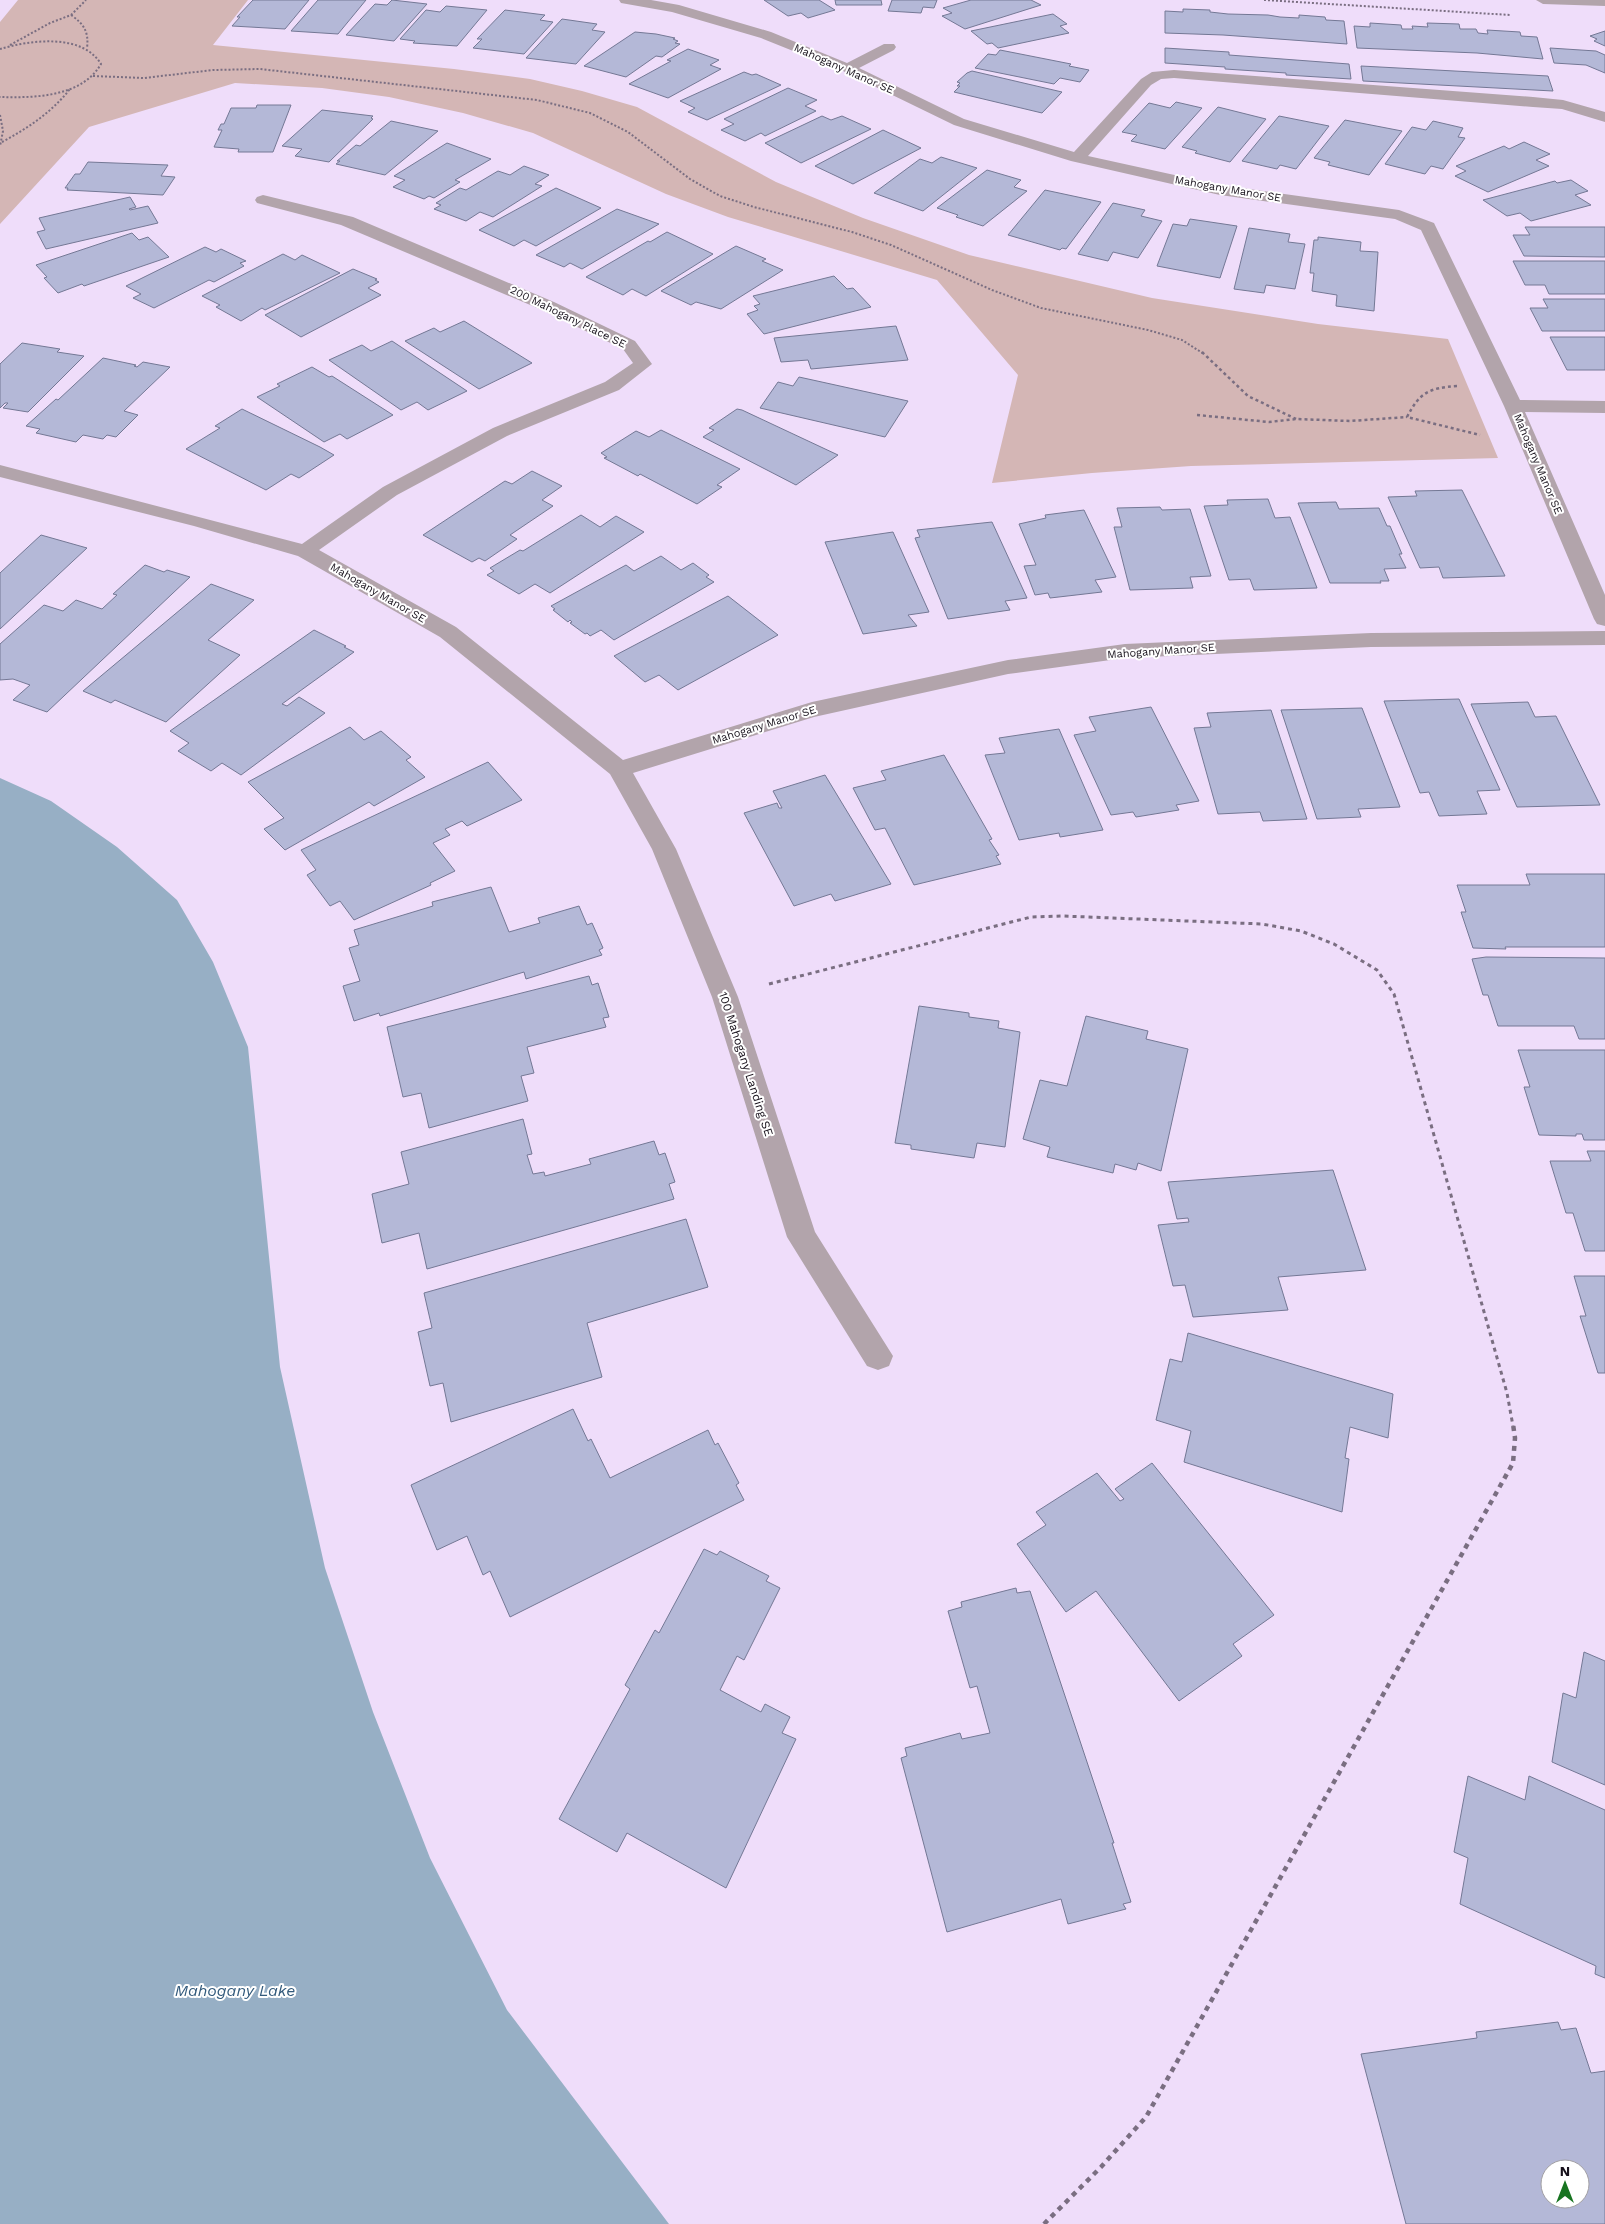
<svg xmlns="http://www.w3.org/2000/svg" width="1605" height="2224" viewBox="0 0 1605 2224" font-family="'Work Sans',sans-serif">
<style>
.green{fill:#d4b6b5}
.water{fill:#97afc5}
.building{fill:#b4b8d7;stroke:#747895;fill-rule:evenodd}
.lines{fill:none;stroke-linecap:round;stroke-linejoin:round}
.path-far3{stroke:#7a6e81;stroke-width:2;stroke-dasharray:2 2;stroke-linecap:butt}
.path-far2{stroke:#7a6e81;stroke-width:2.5;stroke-dasharray:3 3;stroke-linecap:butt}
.path-far1{stroke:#7a6e81;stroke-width:3;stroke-dasharray:4 4;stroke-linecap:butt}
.path{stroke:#7a6e81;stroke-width:4.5;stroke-dasharray:5 5;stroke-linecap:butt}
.minor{fill:#b2a4ab;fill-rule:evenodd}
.labels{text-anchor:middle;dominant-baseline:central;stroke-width:4;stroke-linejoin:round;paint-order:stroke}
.far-street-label{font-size:11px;fill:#17111b;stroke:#fff}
.street-label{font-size:12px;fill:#17111b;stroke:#fff}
.near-water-label{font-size:16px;font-style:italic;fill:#325a7c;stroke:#fff}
</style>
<rect width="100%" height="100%" fill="#efddfa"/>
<path class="green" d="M18 0H248L213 45 454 69 530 79 582 91 637 107 776 182 863 218 969 255 1152 298 1318 324 1448 339 1498 458 1191 466 1092 473 992 483 1018 375 937 280 728 217 666 194 533 133 463 113 389 97 322 88 235 83 89 127 0 224V22Z"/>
<path class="water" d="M0 778 51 801 117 847 177 900 213 962 248 1047 280 1367 325 1568 373 1712 430 1858 507 2010 669 2224H0Z"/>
<path class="building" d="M253 0H309L285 29 232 26 240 17H237Z
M318 0H366L338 34 291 31Z
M392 0 427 4 394 41 346 35 375 4 387 5Z
M764 0H819L835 10 808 18 801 13 788 16Z
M835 0H881L882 5H836Z
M892 0H937L934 8 923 7 921 13 888 11Z
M971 0H1031L1041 5 965 29 942 16 952 13 943 8Z
M446 6 487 10 457 46 413 43 415 41 400 39 426 10 440 12Z
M1183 9 1210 10V12L1228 14 1268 15 1280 17 1299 18V15L1325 17 1326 20 1344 21 1347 44 1223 35 1165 33V11L1183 12Z
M505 10 545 15 540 20 553 22 524 54 473 48 482 39H477Z
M1053 14 1067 24 1060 26 1069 33 998 48 992 43 987 44 971 31Z
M562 19 597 24 592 30 605 32 576 64 526 58Z
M1370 23 1401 25 1402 29H1413L1412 26 1428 27 1427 23 1459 24 1460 29H1476L1478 33 1488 34 1487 30 1520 32 1521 36 1537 37 1543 59 1477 53 1357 48 1354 26 1370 27Z
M1605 31V46L1594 41 1597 39 1590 36Z
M635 32 656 34 675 38 673 39 678 41 675 43 680 44 662 57 656 56 626 77 584 66Z
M1165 48 1229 52V55L1349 64 1351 79 1286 75V73L1225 69V67L1165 63Z
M1550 48 1596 51 1605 55V73L1586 65 1554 63Z
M688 49 719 60 710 65 721 69 668 98 629 84 671 61 667 60Z
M1000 50 1071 64 1069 66 1089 70 1080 82 1060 78 1054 84 975 68 988 54 996 55Z
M1361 66 1548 76 1553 91 1363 81Z
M972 71 1062 92 1042 113 954 92 960 86H957L960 83 957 82 967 73Z
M744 72 752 75 756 74 781 85 707 120 688 112 695 108 680 101Z
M788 88 817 100 805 106 816 111 765 136 761 133 745 141 721 130 734 124 724 119Z
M1176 102 1202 108 1165 149 1131 141 1137 135 1122 132 1149 103 1170 108Z
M257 105H291L273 152H238L239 149 214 147 222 130H218L221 124H224L231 108H256Z
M1218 107 1266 119 1230 162 1195 153 1197 151 1182 147Z
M322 110 373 116 371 118 373 119 329 162 295 156 302 149 282 146Z
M822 116 831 120 842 116 871 129 801 163 765 143Z
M1279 116 1329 126 1296 169 1280 165 1277 169 1242 161Z
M1345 120 1402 131 1369 175 1328 165 1330 162 1314 158Z
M391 121 438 131 385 175 336 164 340 161H337L356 145 360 146Z
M1433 121 1463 128 1458 137 1465 138 1443 169 1431 166 1425 174 1385 164 1412 127 1426 130Z
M883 130 921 148 853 184 815 166Z
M1524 142 1550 154 1536 160 1549 166 1488 192 1455 176 1466 171 1456 166 1504 146 1509 149Z
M447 143 491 159 455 180 460 182 434 198 429 196 424 199 393 187 405 180 394 176Z
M941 157 977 168 923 211 874 193 920 159 932 163Z
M88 162 168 165 161 176 175 177 163 195 67 190 68 188H65L75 174H80Z
M524 166 549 175 535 184 542 186 493 217 480 212 466 221 434 209 441 205 436 203 460 188 466 190 498 171 510 175Z
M987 170 1021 180 1014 187 1027 191 983 226 956 217 958 215 937 208Z
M1571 180 1588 191 1575 195 1591 205 1531 221 1520 213 1507 216 1483 200 1555 181 1557 183Z
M556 188 601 208 536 246 524 240 514 246 479 230Z
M1045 190 1101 202 1066 249 1062 248 1060 250 1008 235Z
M130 197 136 207 129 209 130 210 148 206 158 223 46 249 37 232 45 230 39 218Z
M1113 203 1145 210 1141 216 1162 221 1138 258 1113 252 1108 261 1078 254Z
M617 209 659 224 582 269 570 263 564 267 536 255Z
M1190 219 1237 226 1220 278 1157 266 1173 224 1187 226Z
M1525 227H1605V257L1524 256 1513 235H1530Z
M1249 228 1290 234 1288 242 1305 244 1295 289 1266 285 1264 293 1234 289Z
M667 232 713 254 646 296 632 289 623 295 586 277 648 241 650 242Z
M132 233 139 240 148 237 169 257 84 286 82 284 58 293 44 278 47 277 36 265Z
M1318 237 1361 242 1360 251 1378 252 1374 311 1336 306 1337 295 1312 291 1314 273H1310L1314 240H1318Z
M736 246 766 259 762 261 783 270 721 309 696 302 691 305 661 291Z
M205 247 216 252 221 249 246 261 240 263 244 266 214 282 209 280 154 308 133 298 141 294 126 286Z
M283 254 295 260 302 255 340 273 265 310 262 308 241 321 216 307 220 305 202 296Z
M1513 261H1605V294H1549L1545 285H1525Z
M353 269 377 279 375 280 379 282 368 288 381 295 301 337 265 315Z
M834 276 847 289 853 288 871 307 764 334 747 314 758 310 754 306 760 304 753 296Z
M1543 299H1605V331H1542L1530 308H1548Z
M464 321 532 363 479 389 405 341 434 328 440 332Z
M896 326 908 360 811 369 808 360 781 362 774 338Z
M1550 337H1605V370H1567Z
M392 341 467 391 428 410 417 402 401 410 329 360 362 345 371 351Z
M22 343 60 349 57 352 84 356 28 412 3 408 8 403H5L0 408V364Z
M103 358 136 365 134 366 137 367 143 362 170 367 124 411 138 415 116 437 107 435 103 439 83 435 76 442 36 433 40 429 26 426 56 399 58 400Z
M312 367 329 377 332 376 393 415 347 439 340 434 324 442 257 397 280 386 277 384Z
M799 377 908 401 885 437 760 408 778 382 793 386Z
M242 409 320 447 334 455 299 478 291 474 266 490 186 449 220 428 215 426Z
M737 409 742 410 838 455 796 485 703 437 714 430 709 428Z
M661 430 740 469 717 485 722 487 697 504 640 474 638 476 604 458 607 457 601 453 636 431 649 437Z
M532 471 562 486 542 500 553 506 510 535 517 539 485 561 479 558 472 562 423 535 505 481 512 484Z
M1462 490 1505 576 1443 578 1439 567 1420 568 1388 497 1417 496 1415 491Z
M1268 499 1275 518 1290 517 1317 588 1254 590 1250 579 1229 580 1204 506 1228 505 1227 500Z
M1336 502 1339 509 1379 508 1387 526H1390L1402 554H1399L1406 568 1384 569 1389 581H1380L1381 583H1330L1298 503Z
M1160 507 1162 510 1190 509 1211 576 1190 577 1193 588 1130 590 1114 527H1122L1117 508Z
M1084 510 1116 577 1095 580 1102 592 1050 598 1048 593 1035 595 1024 566 1036 565 1019 524 1046 518 1045 515Z
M581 515 600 527 616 516 644 532 550 593 535 584 519 594 487 575 494 571 490 568 520 550 523 551Z
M992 522 1027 598 1005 601 1010 610 948 619 915 538 920 537 917 530Z
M893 532 929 612 908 615 917 626 863 634 825 542Z
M41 535 87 548 0 629V573Z
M661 556 681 570 693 563 709 575 706 577 714 582 614 640 601 630 590 636 587 633 585 634 570 623 572 622 570 620 568 622 553 610 555 609 551 606 626 565 634 571Z
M145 565 164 572 167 570 190 577 47 712 13 700 30 685 13 679 0 680V644L44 605 63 611 76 600 102 609 117 595 113 594Z
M211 584 254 600 208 640 240 655 166 722 115 700 111 703 83 691Z
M728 596 778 635 678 690 659 675 645 682 614 656Z
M314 630 346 646 344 647 354 652 282 704 287 706 299 697 325 713 241 775 222 763 211 771 178 751 189 743 170 731Z
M1459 699 1500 790 1477 791 1487 814 1439 816 1429 792 1420 793 1384 701Z
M1528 702 1535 717 1556 716 1600 805 1517 807 1471 704Z
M1151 707 1199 801 1176 805 1179 810 1136 817 1133 812 1111 815 1074 735 1096 731 1089 717Z
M1362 708 1400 807 1358 809 1361 817 1317 819 1281 710Z
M1271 710 1307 819 1263 821 1260 812 1218 814 1194 728 1211 727 1207 713Z
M350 727 364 740 381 731 411 757 406 760 425 777 374 806 369 802 285 850 264 829 284 818 248 782Z
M1059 729 1103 830 1060 837 1059 833 1019 840 985 755 1005 753 999 738Z
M944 755 992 839 989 840 999 855 996 856 1001 864 914 885 885 828 875 830 853 788 886 780 881 771Z
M488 762 522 800 467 826 462 821 445 829 450 835 433 843 455 871 430 883 431 885 354 920 340 901 330 906 307 875 316 870 301 850Z
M825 775 891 884 835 901 831 894 794 906 744 813 777 803 779 808H782L773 791Z
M1526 874H1605V947H1505L1506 949 1473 948 1461 912H1466L1457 885H1530Z
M491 887 509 932 540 923 538 918 579 906 587 925 592 923 603 948 599 950 602 955 526 979 524 972 380 1016 379 1013 354 1021 343 986 360 981 349 948 359 945 354 930 433 906 432 902Z
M1486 957 1605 958V1039H1579L1574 1026H1498L1488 995H1483L1472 959Z
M589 976 592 985 598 983 609 1017 603 1018 606 1027 527 1047 534 1073 521 1076 528 1101 429 1128 421 1093 403 1097 387 1027Z
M919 1006 969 1013V1017L999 1021 998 1028 1020 1032 1005 1147 977 1143 974 1158 911 1149V1145L895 1143Z
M1086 1016 1148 1031 1146 1039 1188 1049 1161 1171 1138 1163 1136 1170 1115 1164 1113 1173 1047 1157 1050 1147 1023 1139 1040 1080 1067 1086Z
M1518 1050H1605V1140H1584L1582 1134H1576V1136L1539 1135 1524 1087H1530Z
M523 1119 532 1154 527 1155 533 1174 544 1172 545 1176 591 1164 589 1159 654 1141 659 1155 665 1153 675 1182 669 1184 674 1199 427 1269 419 1233 382 1243 372 1194 409 1184 401 1152Z
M1587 1151H1605V1251H1585L1573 1213H1566L1550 1161H1591Z
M1333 1170 1366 1270 1278 1277 1288 1310 1193 1317 1185 1285 1173 1286 1158 1225 1189 1222 1188 1218 1177 1219 1168 1182Z
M686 1219 708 1287 587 1323 602 1377 451 1422 443 1383 430 1386 418 1332 432 1328 424 1293Z
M1574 1276H1605V1373H1598L1580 1316H1586Z
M1188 1333 1393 1394 1388 1438 1350 1427 1345 1458 1349 1459 1342 1512 1184 1462 1191 1431 1156 1420 1170 1359 1182 1362Z
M573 1409 588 1441 591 1439 610 1478 708 1430 715 1445 718 1443 739 1483 736 1485 744 1500 510 1617 490 1571 483 1575 467 1536 437 1550 411 1485Z
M1152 1463 1274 1615 1233 1644 1242 1656 1179 1701 1096 1591 1066 1612 1017 1544 1046 1525 1036 1512 1097 1473 1120 1501 1124 1499 1115 1489Z
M704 1549 717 1555 720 1551 769 1576 766 1581 780 1588 744 1660 737 1656 720 1690 761 1712 765 1704 790 1717 782 1733 796 1739 726 1888 627 1833 617 1852 559 1819 630 1689 625 1685 655 1630 659 1633Z
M1016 1588 1017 1593 1030 1591 1114 1843H1112L1131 1902 1123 1904 1126 1909 1068 1924 1061 1899 947 1932 901 1758 907 1756 905 1748 960 1733 962 1739 990 1733 977 1686 970 1688 948 1611 962 1607 961 1602Z
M1584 1652 1605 1661V1785L1552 1762 1563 1693 1576 1698Z
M1468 1776 1525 1800 1529 1776 1605 1810V1978L1595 1974 1596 1966 1460 1904 1468 1858 1454 1852Z
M1558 2022 1561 2030 1576 2028 1591 2073 1605 2071V2224H1406L1361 2054 1477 2038 1476 2032ZM1550 2169H1580V2199H1550Z"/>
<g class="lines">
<path class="path-far3" d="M1264 0 1510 15
M71 15 86 0
M10 45 50 23 71 15C84 24 89 32 87 48
M0 49C30 40 82 33 101 64 82 97 35 98 0 97
M93 76 144 78 213 70 260 69 537 100 590 113 628 132 690 179 720 196 754 207 852 232 891 245 992 290 1041 308 1148 330 1182 340 1204 354
M0 115 3 131 0 146
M2 142C28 128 51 113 70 89"/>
<path class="path-far2" d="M1202 352 1248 396 1296 419
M1457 386C1429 388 1420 392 1407 417L1480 435
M1197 415 1269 422 1296 419 1350 421 1407 417"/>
<path class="path-far1" d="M769 984 1031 917 1063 916 1262 924 1301 931 1334 944 1377 970 1394 994 1507 1393 1513 1426"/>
<path class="path" d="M1044 2224 1101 2167 1146 2117 1513 1463 1515 1438 1513 1424"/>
<path class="minor" d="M619 0H651L679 5 771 32 847 63 884 44H894L896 47 894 50 859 68 964 119 1074 152 1141 79 1152 72 1174 70 1533 97 1563 100 1605 112V122L1562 109 1533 107 1174 78 1161 79 1151 85 1088 156 1220 185 1399 210 1434 223 1520 400 1605 401V413L1525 412 1605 595V626L1597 624 1594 619 1504 406 1421 230 1395 219 1220 195 1071 161 954 125 843 71 761 38 672 12 621 3Z
M1536 0H1605V6L1543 4Z
M263 195 353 217 554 302 635 341 652 364 619 390 507 436 397 495 319 550 456 627 623 760 812 702 1008 660 1125 644 1371 633 1605 631V645L1371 647 1125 658 1008 674 814 717 633 773 676 849 738 997 815 1232 893 1356 889 1366 878 1370 867 1366 787 1237 712 997 652 849 610 774 440 637 298 556 194 526 0 477V465L302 544 383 487 493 428 605 382 633 363 623 349 542 310 341 225 257 203 255 200 257 197Z"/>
</g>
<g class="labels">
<g class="far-street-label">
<text transform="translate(844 69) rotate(24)">Mahogany Manor SE</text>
<text transform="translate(1228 189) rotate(10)">Mahogany Manor SE</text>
<text transform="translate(568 317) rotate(26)">200 Mahogany Place SE</text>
<text transform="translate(1538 464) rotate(67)">Mahogany Manor SE</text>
<text transform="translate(378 593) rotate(30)">Mahogany Manor SE</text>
<text transform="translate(1161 651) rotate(-4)">Mahogany Manor SE</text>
<text transform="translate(764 725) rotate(-17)">Mahogany Manor SE</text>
</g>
<g class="street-label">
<text transform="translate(746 1064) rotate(72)">100 Mahogany Landing SE</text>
</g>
<g class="near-water-label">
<text x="235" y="1990">Mahogany Lake</text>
</g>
</g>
<g transform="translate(1565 2184)"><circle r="24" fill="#ffffff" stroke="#a2a0a4"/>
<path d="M0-4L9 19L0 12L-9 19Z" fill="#187421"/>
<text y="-8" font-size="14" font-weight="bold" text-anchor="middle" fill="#17111b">N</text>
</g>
</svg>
